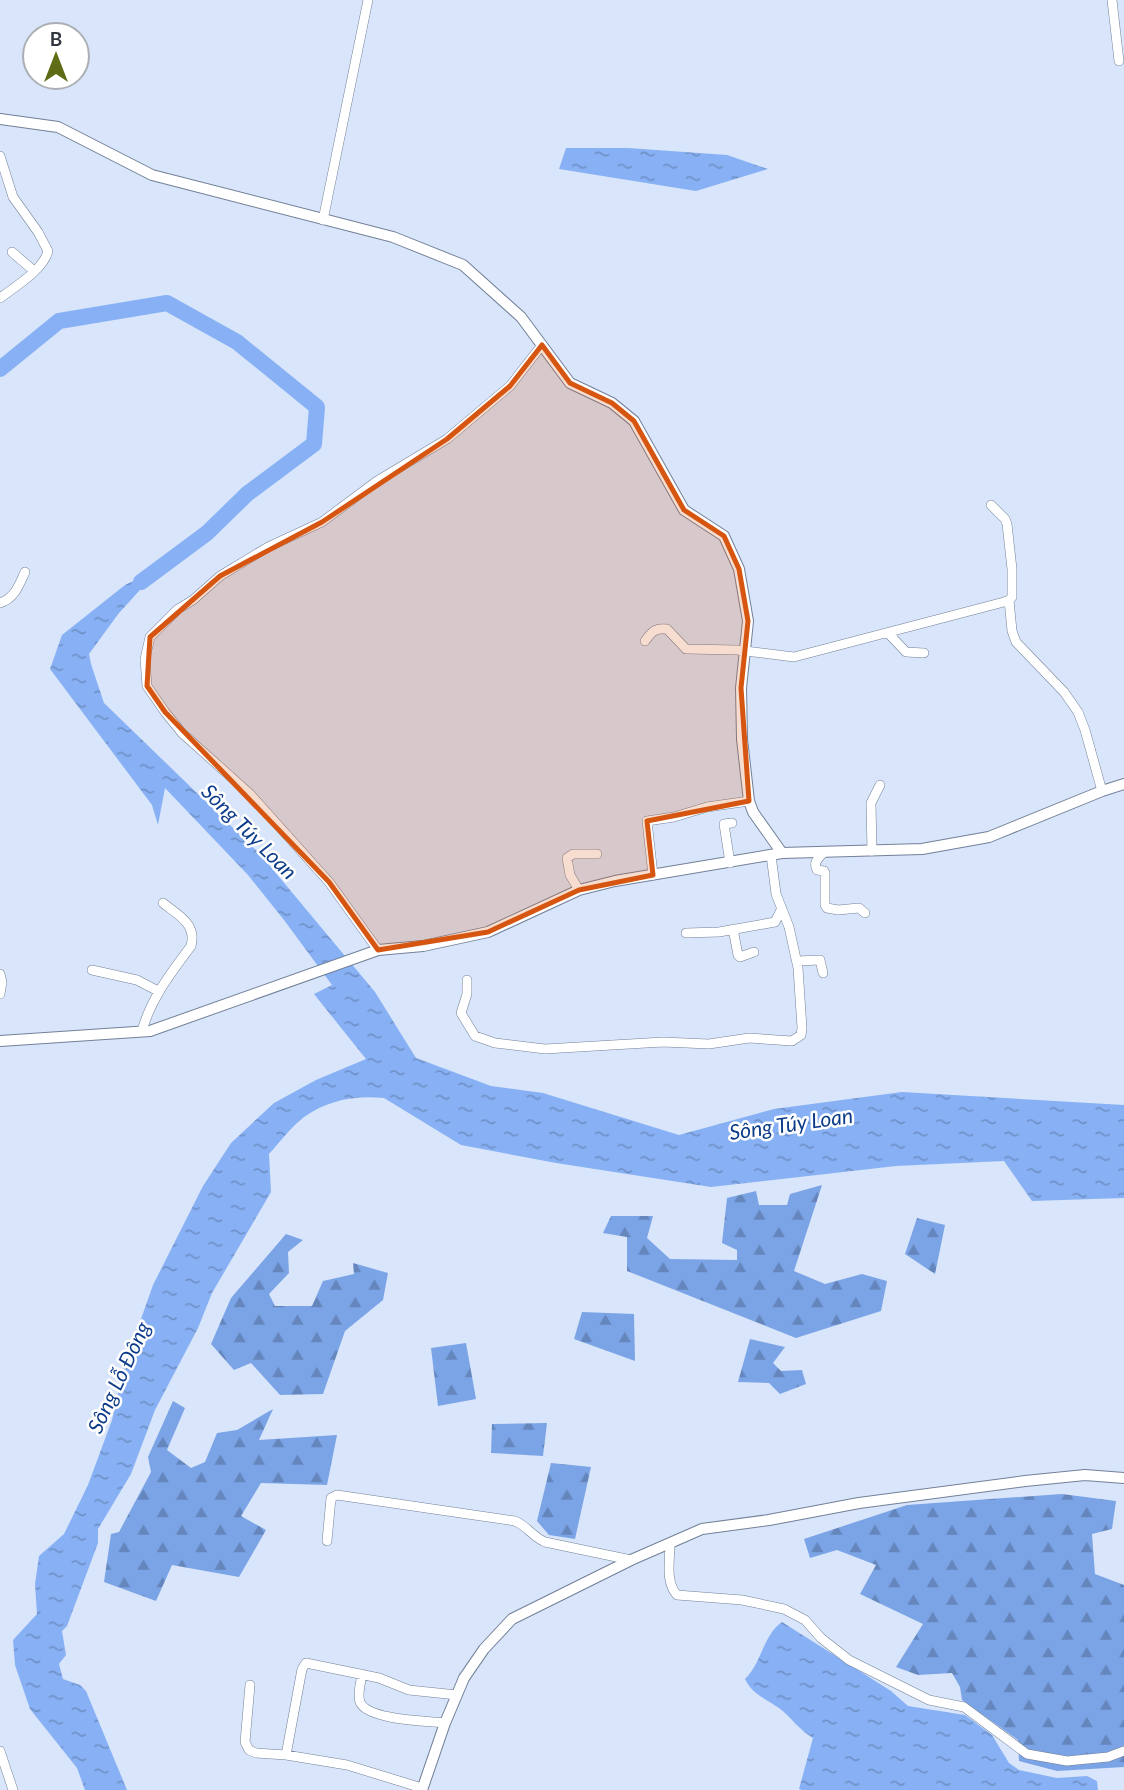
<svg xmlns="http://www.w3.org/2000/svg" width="1124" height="1790" viewBox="0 0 1124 1790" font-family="Lato,sans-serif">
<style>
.forest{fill:url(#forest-firs)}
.water{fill:url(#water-ripples)}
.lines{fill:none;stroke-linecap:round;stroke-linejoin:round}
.river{stroke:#88b1f5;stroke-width:16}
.minor-casing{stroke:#728098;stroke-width:10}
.tertiary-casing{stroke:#728098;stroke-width:12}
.minor{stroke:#fff;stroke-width:9}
.tertiary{stroke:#fff;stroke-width:10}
.marked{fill:#d65611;fill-opacity:0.2;stroke:#d65611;stroke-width:5;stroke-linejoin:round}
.labels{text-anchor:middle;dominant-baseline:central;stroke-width:5;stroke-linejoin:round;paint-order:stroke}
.water-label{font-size:21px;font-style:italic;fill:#0c3c89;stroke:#fff}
</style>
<defs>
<pattern id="forest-firs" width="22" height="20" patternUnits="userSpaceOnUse" patternTransform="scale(1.75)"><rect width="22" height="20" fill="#7ba4e7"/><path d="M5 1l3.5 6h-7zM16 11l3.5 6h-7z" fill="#6586bd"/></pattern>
<pattern id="water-ripples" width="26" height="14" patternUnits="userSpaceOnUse" patternTransform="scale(1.75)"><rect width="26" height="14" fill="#88b1f5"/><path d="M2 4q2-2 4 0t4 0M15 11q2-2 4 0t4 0" fill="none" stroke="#7091c8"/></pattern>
</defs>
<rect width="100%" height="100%" fill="#d8e5fa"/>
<path class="forest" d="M822 1185 794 1271 825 1284 862 1274 887 1281 881 1311 796 1338 627 1271V1237L603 1233 611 1216H653L647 1238 670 1259 737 1260V1250L722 1243 727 1198 756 1191 759 1205H787L790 1194Z
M917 1218 945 1225 935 1274 905 1254Z
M286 1234 303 1240 288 1252 289 1273 269 1294 275 1306H312L323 1281 354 1274 353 1263 388 1273 383 1300 345 1331 323 1394 280 1395 251 1363 234 1370 211 1344 231 1298Z
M582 1312 634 1314 635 1361 574 1339Z
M750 1339 785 1347 773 1363 781 1371 802 1370 806 1384 780 1394 769 1383 738 1382Z
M466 1343 476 1399 438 1406 431 1348Z
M173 1401 185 1408 167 1450 191 1468 205 1462 217 1433 237 1430 273 1409 259 1440 337 1435 327 1485 261 1483 241 1516 266 1530 239 1577 172 1565 156 1601 104 1582 111 1534 119 1532 151 1472 148 1457Z
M547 1423 543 1456 491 1453 492 1424Z
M551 1463 591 1467 575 1539 549 1535 537 1521Z
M1062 1494 1116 1501 1112 1529 1092 1534 1095 1574 1124 1585V1767L1057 1771 1019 1761 1018 1740 962 1700 960 1687 952 1673 918 1675 896 1667 923 1624 860 1594 876 1565 837 1550 810 1558 804 1539 907 1505Z"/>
<path class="water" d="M566 148H628L727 155 768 169 696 191 559 169Z
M160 568 119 613 89 654 91 664 104 703 260 854 375 992 416 1058 491 1086 543 1093 679 1135 774 1109 902 1092 1124 1105V1198L1032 1201 1004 1161 896 1166 711 1187 556 1163 461 1145 384 1098C355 1095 328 1100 304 1117 291 1127 280 1142 269 1154L271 1192 212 1293 198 1328 155 1410 131 1474 98 1529V1543L67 1626 62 1631 66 1655 59 1664 63 1679 80 1685 86 1691 127 1790H85L77 1768 30 1709 15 1665 13 1640 37 1614 35 1584 39 1556 64 1534 88 1485 112 1420 124 1367 153 1285 203 1186 231 1143 274 1103 316 1080 366 1059 314 994 332 985 284 920 248 875 165 788 158 825 152 805 50 669 62 635 125 585Z
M782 1622 891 1691 908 1706 965 1715 992 1735 1009 1763 1019 1770 1057 1778 1087 1776 1097 1781 1098 1790H802L799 1789 813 1738C799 1730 791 1717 779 1708 766 1699 752 1694 745 1679 762 1663 763 1635 782 1622Z"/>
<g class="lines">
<path class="river" d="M0 369 59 321 167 303 237 342 317 407 314 444 247 494 207 533 141 582"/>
<g class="minor-casing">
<path id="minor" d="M1112 0 1119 61
M0 156 13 197 38 232 48 251C44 269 15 287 0 298
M323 220 368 0
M12 252 34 271
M1009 600 1012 631 1016 642 1064 692 1078 712 1085 730 1102 791
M0 603C15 598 19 585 25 572
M888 633 906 652 924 653
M645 641C651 633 655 627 667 629L686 649 737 650 794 657 1004 602 1009 600 1012 597V569L1007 524 1005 519 991 505
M872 851 871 803 880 785
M823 853C818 859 813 862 817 870L824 871 825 873V905L827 908 838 910 859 908 865 913
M730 863 724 824 732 823
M653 875 647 821 674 817 707 807 749 801
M579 890 570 875 567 858 573 854H597
M733 929 738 955 740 957 754 952
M686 933 719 932 775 922 781 910
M378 950 329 882 250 794 182 733 165 712 147 686 145 659 150 637 178 609 193 600 220 576 268 547 322 522 377 481 447 439 510 386 542 345
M797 961 820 960 823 973
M92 970 137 980 158 991
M0 974 2 982 0 994
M467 980V994L461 1013 475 1036 495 1043 545 1049 663 1042 709 1044 749 1038 792 1041 801 1035 802 1028 798 968 789 927 776 894 771 855
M142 1031C151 998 171 973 191 946 197 924 178 915 163 903
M327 1541 331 1498 337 1495 515 1521C527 1526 533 1537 545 1542L631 1560
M670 1543C670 1560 665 1582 677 1595L742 1600 784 1609 805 1620 821 1638 849 1660 929 1700 964 1707 1027 1754 1067 1761 1108 1757 1124 1751
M362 1674C361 1682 357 1694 360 1702 367 1720 427 1721 445 1723
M250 1685 245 1742 249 1750 256 1753 286 1755 347 1765 422 1788
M0 1751 13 1790
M286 1755 302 1669 306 1663 379 1678 409 1690 457 1695"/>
</g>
<g class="tertiary-casing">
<path id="tertiary" d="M0 119 58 127 152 175 393 237 463 265 521 317 570 383 612 403 634 421 684 510 724 536 739 569 748 621 741 688 742 739 749 801 753 812 782 853
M0 1041 150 1031 378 950 423 946 488 932 579 890 615 881 782 853 922 849 989 837 1102 791 1124 784
M422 1790 445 1723 464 1678 484 1649 512 1619 631 1560 702 1529 769 1520 859 1503 1025 1481 1085 1475 1124 1478"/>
</g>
<use href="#minor" class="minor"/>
<use href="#tertiary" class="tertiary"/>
</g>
<path class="marked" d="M542 345 570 383 612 403 634 421 684 510 724 536 739 569 748 621 741 688 749 801 647 821 653 875 579 890 488 932 378 950 329 882 165 712 147 686 150 637 220 576 322 522 447 439 510 386Z"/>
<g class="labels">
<g class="water-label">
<text transform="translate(250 831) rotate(45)">Sông Túy Loan</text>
<text transform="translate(791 1123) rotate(-8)">Sông Túy Loan</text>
<text transform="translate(118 1377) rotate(-65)">Sông Lỗ Đông</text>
</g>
</g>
<g transform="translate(56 56)"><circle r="33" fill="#ffffff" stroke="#adafb3" stroke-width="2"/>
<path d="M0-5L12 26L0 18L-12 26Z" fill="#5f6c15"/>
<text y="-10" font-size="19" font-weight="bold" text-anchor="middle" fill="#313741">B</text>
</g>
</svg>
